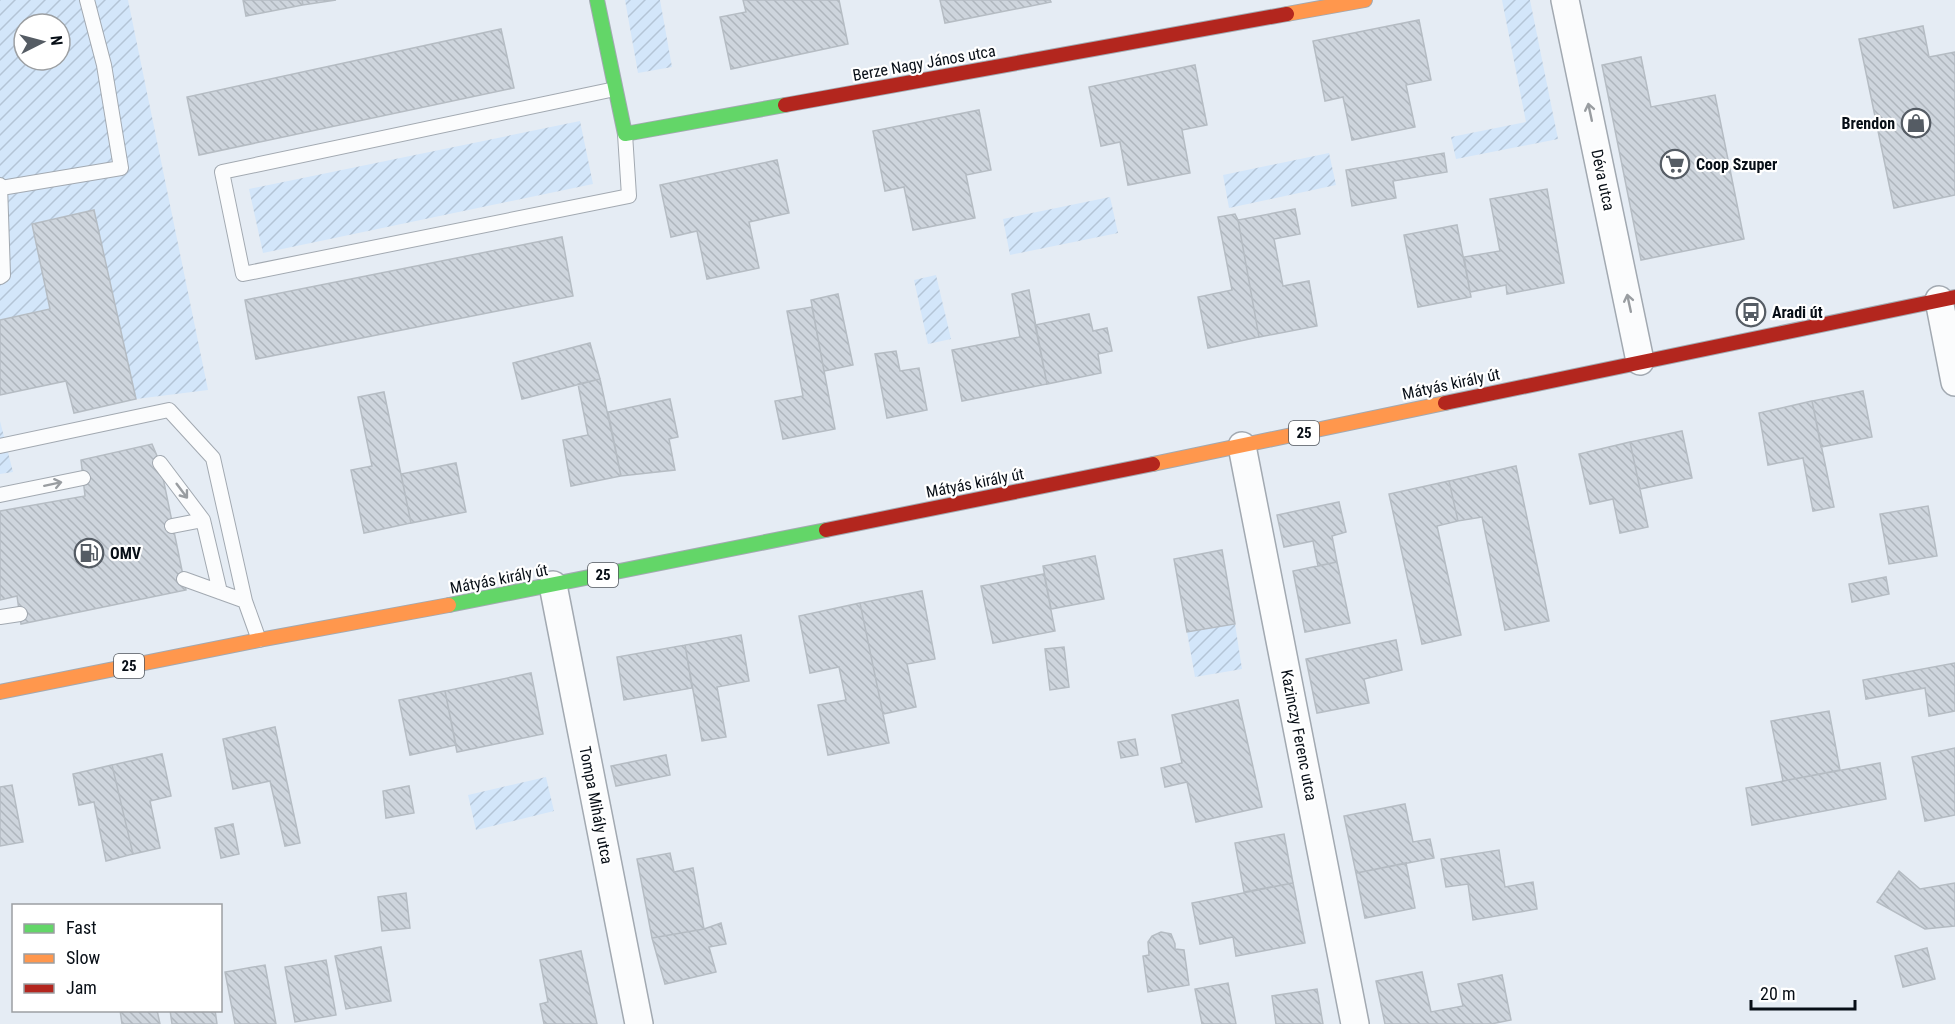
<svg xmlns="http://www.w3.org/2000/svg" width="1955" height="1024" viewBox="0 0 1955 1024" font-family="'Roboto Condensed',sans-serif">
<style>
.industrial{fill:url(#industrial-furrows);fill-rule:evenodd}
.building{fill:url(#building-back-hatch);stroke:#b5bcc3;stroke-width:1.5}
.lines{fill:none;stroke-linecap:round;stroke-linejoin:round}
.lane-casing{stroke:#a2a9b1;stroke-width:16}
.street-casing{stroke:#a2a9b1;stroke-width:30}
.fast-casing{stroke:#a2a9b1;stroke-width:16}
.slow-casing{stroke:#a2a9b1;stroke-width:16}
.jam-casing{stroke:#a2a9b1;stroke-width:16}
.lane{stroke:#fbfcfd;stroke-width:14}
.street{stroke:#fbfcfd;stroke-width:27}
.fast{stroke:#63d668;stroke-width:14}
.slow{stroke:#ff974d;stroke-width:14}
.jam{stroke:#b3261e;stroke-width:14}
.oneway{stroke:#999da1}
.labels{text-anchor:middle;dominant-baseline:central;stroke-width:4.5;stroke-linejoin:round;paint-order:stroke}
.shield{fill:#fff;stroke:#51565c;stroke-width:1.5}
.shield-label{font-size:15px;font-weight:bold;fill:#070e16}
.street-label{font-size:16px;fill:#070e16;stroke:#fff}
.poi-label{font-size:16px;font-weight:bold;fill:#070e16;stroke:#fff;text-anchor:start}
</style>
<defs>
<pattern id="industrial-furrows" width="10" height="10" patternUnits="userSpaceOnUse" patternTransform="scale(1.5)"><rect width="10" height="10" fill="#d3e6fa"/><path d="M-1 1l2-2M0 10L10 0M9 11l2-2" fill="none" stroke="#b4c4d6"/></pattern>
<pattern id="building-back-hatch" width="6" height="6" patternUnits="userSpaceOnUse" patternTransform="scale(1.5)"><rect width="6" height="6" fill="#ced5dd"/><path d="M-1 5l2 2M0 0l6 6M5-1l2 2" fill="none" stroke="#afb6bd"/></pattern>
</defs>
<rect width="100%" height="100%" fill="#e5ecf4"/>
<path class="industrial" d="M0 0H128L208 390 136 399 74 413 66 381 0 395ZM24 24H60V60H24Z
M625 0H660L672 67 638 73Z
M1502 0H1530L1558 139 1456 159 1451 137 1526 122Z
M580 121 593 184 263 253 249 189Z
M1329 153 1336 185 1229 208 1223 175Z
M1110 197 1118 233 1010 255 1003 219Z
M936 275 951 339 928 344 914 280Z
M0 421 13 472 0 474Z
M1235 624 1242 669 1195 677 1187 632Z
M546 777 554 811 476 830 468 795Z"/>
<path class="building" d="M243 0H302L303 5 246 16Z
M302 0H336L303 5Z
M743 0H839L848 44 731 69 720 17 746 12Z
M940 0H1050L1051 2 945 23Z
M1419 20 1431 80 1406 85 1415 127 1352 140 1343 97 1325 101 1313 41Z
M1923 26 1929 57 1955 52V195L1894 208 1859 39Z
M501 29 514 88 199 155 187 97Z
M1641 57 1651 107 1715 95 1744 239 1641 260 1602 65Z
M1195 65 1207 125 1182 130 1190 173 1128 185 1120 142 1101 146 1089 87Z
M979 110 991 170 966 175 975 218 913 230 904 187 885 191 873 131Z
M1444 153 1447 172 1393 181 1396 198 1352 206 1346 170Z
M777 160 789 213 749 222 759 268 707 279 697 231 671 237 660 185Z
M1547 189 1564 283 1507 294 1506 285 1470 292 1464 257 1500 251 1490 199Z
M1295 209 1300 234 1274 239 1283 286 1309 281 1317 326 1259 337 1238 220Z
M94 210 136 399 74 413 66 381 0 395V320L50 309 32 224Z
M1235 214 1238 220 1259 337 1208 348 1198 297 1232 290 1218 217Z
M1457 225 1471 297 1418 307 1404 235Z
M562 237 573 296 256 359 245 300Z
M1029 290 1047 384 962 401 952 350 1020 337 1012 294Z
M838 294 853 365 824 371 811 300Z
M812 307 835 429 783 439 775 401 803 396 787 311Z
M1089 314 1093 331 1107 328 1112 351 1098 354 1101 373 1047 384 1035 325Z
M590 343 600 379 522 399 513 363Z
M896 351 900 371 919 368 927 410 887 418 875 354Z
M600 379 621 476 571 486 563 440 588 435 578 384Z
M1863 391 1872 437 1821 447 1812 401Z
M384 392 411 523 364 533 351 470 372 466 358 397Z
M670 399 678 437 669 439 675 470 621 476 608 412Z
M1812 401 1834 507 1813 511 1803 458 1768 465 1759 413Z
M1682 431 1692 478 1640 489 1630 442Z
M1630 442 1648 527 1620 533 1613 499 1590 504 1579 454Z
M152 444 160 463 186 590 21 624 17 596 0 600V511L85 496 81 460Z
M456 463 466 512 411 523 401 474Z
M1516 466 1549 621 1505 630 1482 517 1458 521 1449 481Z
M1449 481 1458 521 1437 526 1461 635 1422 644 1389 494Z
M1339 502 1346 532 1332 536 1337 562 1318 566 1313 541 1284 547 1277 515Z
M1928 506 1937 556 1889 564 1880 514Z
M1222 550 1235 624 1187 632 1174 559Z
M1095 556 1104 599 1051 609 1043 566Z
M1337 562 1350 623 1305 632 1293 571Z
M1044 574 1055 631 993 643 981 586Z
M1886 577 1889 594 1852 602 1849 584Z
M922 591 935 659 907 664 916 707 883 714 860 603Z
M860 603 889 743 828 755 818 705 846 700 839 667 810 673 799 616Z
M741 635 749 681 717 687 726 737 702 741 685 645Z
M1396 640 1402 670 1364 679 1369 703 1317 713 1306 659Z
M685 645 692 688 624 700 617 657Z
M1064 647 1069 687 1050 690 1045 649Z
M1955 663V711L1929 716 1925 688 1866 699 1863 680Z
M531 673 543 734 457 752 445 691Z
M445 691 456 745 410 755 399 700Z
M1238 700 1262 807 1196 822 1187 782 1165 787 1161 768 1182 763 1172 715Z
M1829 711 1840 770 1783 781 1771 721Z
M275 727 300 843 285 846 270 781 233 789 223 739Z
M1135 739 1138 755 1121 758 1118 742Z
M1955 748V815L1925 821 1912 757Z
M162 754 171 796 150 801 160 848 133 854 112 765Z
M666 755 670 775 616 786 611 766Z
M1880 763 1886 799 1752 825 1746 788Z
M112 765 133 854 106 861 94 802 79 805 73 774Z
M12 785 23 842 0 846V787Z
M409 786 414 813 386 818 383 791Z
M1405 804 1413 842 1430 839 1434 858 1356 873 1344 816Z
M233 824 239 854 221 858 215 828Z
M1284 834 1293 883 1244 892 1235 843Z
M1499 850 1505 887 1533 882 1537 909 1473 920 1468 884 1446 887 1441 859Z
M670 853 674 872 693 868 704 929 652 938 637 859Z
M1406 863 1415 908 1365 918 1356 873Z
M1899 871 1920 889 1955 883V926L1925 929 1877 902Z
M1293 883 1305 943 1236 956 1233 937 1200 944 1192 903Z
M406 893 410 928 382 931 378 897Z
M721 923 726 944 709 947 716 972 665 984 652 938 704 929Z
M1161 932 1171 934 1175 944V949L1184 950 1189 985 1148 992 1143 956 1149 955 1148 942 1152 936Z
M381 947 391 1001 346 1009 335 956Z
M1927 948 1935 979 1903 987 1895 956Z
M581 951 597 1024H544L540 1004 548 1002 540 960Z
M326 960 336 1015 295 1022 285 967Z
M265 965 276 1024H235L225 972Z
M1422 972 1431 1012 1463 1006 1458 984 1502 975 1511 1020 1491 1024H1385L1376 981Z
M1228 983 1236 1024H1202L1195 989Z
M1317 989 1323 1024H1276L1272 996Z
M120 1010H157L160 1024H122Z
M170 1010H215L217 1024H172Z"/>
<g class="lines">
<g class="lane-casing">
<path id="lane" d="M615 89 222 172 243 274 629 196 625 134
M0 185 3 275 0 277
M1 188 121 168 104 65 87 0
M0 446 169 410 213 458 245 601
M160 463 203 520 220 592
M0 495 83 478
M172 526 203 520
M184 579 245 601 259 640
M0 617 20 614"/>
</g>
<g class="street-casing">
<path id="street" d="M1565 0 1640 361
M1939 300 1955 382
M1242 446 1355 1024
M553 585 639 1024"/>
</g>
<g class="fast-casing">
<path id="fast" d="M597 0 625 134 785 105
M449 605 826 530"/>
</g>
<g class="slow-casing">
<path id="slow" d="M1287 14 1365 0
M1153 464 1445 403
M0 692 259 640 449 605"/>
</g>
<g class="jam-casing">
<path id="jam" d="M785 105 1287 14
M1445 403 1955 297
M826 530 1153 464"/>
</g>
<use href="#lane" class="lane"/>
<use href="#street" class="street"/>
<use href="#fast" class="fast"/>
<use href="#slow" class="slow"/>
<use href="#jam" class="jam"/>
</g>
<defs><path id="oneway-shaft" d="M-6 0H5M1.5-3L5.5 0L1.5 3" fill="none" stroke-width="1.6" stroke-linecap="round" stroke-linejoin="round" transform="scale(1.5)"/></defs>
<g class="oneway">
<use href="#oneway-shaft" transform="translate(1590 112) rotate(-102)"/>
<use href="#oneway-shaft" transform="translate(1629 303) rotate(-102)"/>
<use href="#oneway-shaft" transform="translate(53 484) rotate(-12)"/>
<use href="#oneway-shaft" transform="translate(182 491) rotate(53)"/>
</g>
<defs>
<g id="shop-ring" transform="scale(1.5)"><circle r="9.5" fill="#fff" stroke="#555c64" stroke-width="1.5"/><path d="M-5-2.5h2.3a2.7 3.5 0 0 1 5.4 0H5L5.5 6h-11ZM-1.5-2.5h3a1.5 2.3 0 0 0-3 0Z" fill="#555c64"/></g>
<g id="supermarket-ring" transform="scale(1.5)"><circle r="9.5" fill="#fff" stroke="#555c64" stroke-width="1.5"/><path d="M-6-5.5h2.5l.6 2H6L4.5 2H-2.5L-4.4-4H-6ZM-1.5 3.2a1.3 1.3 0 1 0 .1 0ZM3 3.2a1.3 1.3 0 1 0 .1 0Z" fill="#555c64"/></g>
<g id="bus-ring" transform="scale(1.5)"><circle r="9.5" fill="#fff" stroke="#555c64" stroke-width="1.5"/><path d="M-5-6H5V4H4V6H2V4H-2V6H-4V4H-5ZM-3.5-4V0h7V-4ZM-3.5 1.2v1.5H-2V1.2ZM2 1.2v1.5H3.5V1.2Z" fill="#555c64"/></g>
<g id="fuel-ring" transform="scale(1.5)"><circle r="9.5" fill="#fff" stroke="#555c64" stroke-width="1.5"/><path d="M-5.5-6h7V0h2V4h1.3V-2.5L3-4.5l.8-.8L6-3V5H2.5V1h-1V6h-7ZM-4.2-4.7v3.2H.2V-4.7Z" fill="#555c64"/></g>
</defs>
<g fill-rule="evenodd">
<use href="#shop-ring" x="1916" y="123"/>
<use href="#supermarket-ring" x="1675" y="164"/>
<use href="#bus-ring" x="1751" y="312"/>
<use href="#fuel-ring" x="89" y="553"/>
</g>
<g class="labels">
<g class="shield">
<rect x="1289" y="421" width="30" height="24" rx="4.5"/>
<rect x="588" y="563" width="30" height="24" rx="4.5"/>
<rect x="114" y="654" width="30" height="24" rx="4.5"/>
</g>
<g class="shield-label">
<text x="1304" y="433">25</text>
<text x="603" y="575">25</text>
<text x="129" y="666">25</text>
</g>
<g class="street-label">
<text transform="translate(924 63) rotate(-10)">Berze Nagy János utca</text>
<text transform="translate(1603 180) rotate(78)">Déva utca</text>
<text transform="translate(1451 384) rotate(-12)">Mátyás király út</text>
<text transform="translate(975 483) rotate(-11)">Mátyás király út</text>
<text transform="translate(499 579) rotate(-11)">Mátyás király út</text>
<text transform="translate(1299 735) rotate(79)">Kazinczy Ferenc utca</text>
<text transform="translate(596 805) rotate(79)">Tompa Mihály utca</text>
</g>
<g class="poi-label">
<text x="1895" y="123" text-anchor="end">Brendon</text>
<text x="1696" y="164">Coop Szuper</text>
<text x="1772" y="312">Aradi út</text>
<text x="110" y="553">OMV</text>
</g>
</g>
<rect x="12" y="904" width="210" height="108" fill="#ffffff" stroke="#9c9fa2" stroke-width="1.5"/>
<rect x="24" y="924" width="30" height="9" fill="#63d668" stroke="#9c9fa2" stroke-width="1.5"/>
<text x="66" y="934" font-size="18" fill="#070e16">Fast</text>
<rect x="24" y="954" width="30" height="9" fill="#ff974d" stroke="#9c9fa2" stroke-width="1.5"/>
<text x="66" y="964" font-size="18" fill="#070e16">Slow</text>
<rect x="24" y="984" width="30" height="9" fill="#b3261e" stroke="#9c9fa2" stroke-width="1.5"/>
<text x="66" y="994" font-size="18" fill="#070e16">Jam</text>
<g transform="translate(42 42) rotate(84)"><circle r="28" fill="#ffffff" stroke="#9c9fa2" stroke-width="1.5"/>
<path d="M0-4.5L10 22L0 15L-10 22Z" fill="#555c64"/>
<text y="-9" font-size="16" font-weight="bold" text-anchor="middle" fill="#070e16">N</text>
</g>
<path d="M1751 1000v9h104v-9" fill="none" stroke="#070e16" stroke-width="3"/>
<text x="1760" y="1000" font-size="18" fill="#070e16" stroke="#ffffff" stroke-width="4.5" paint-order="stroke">20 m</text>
</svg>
